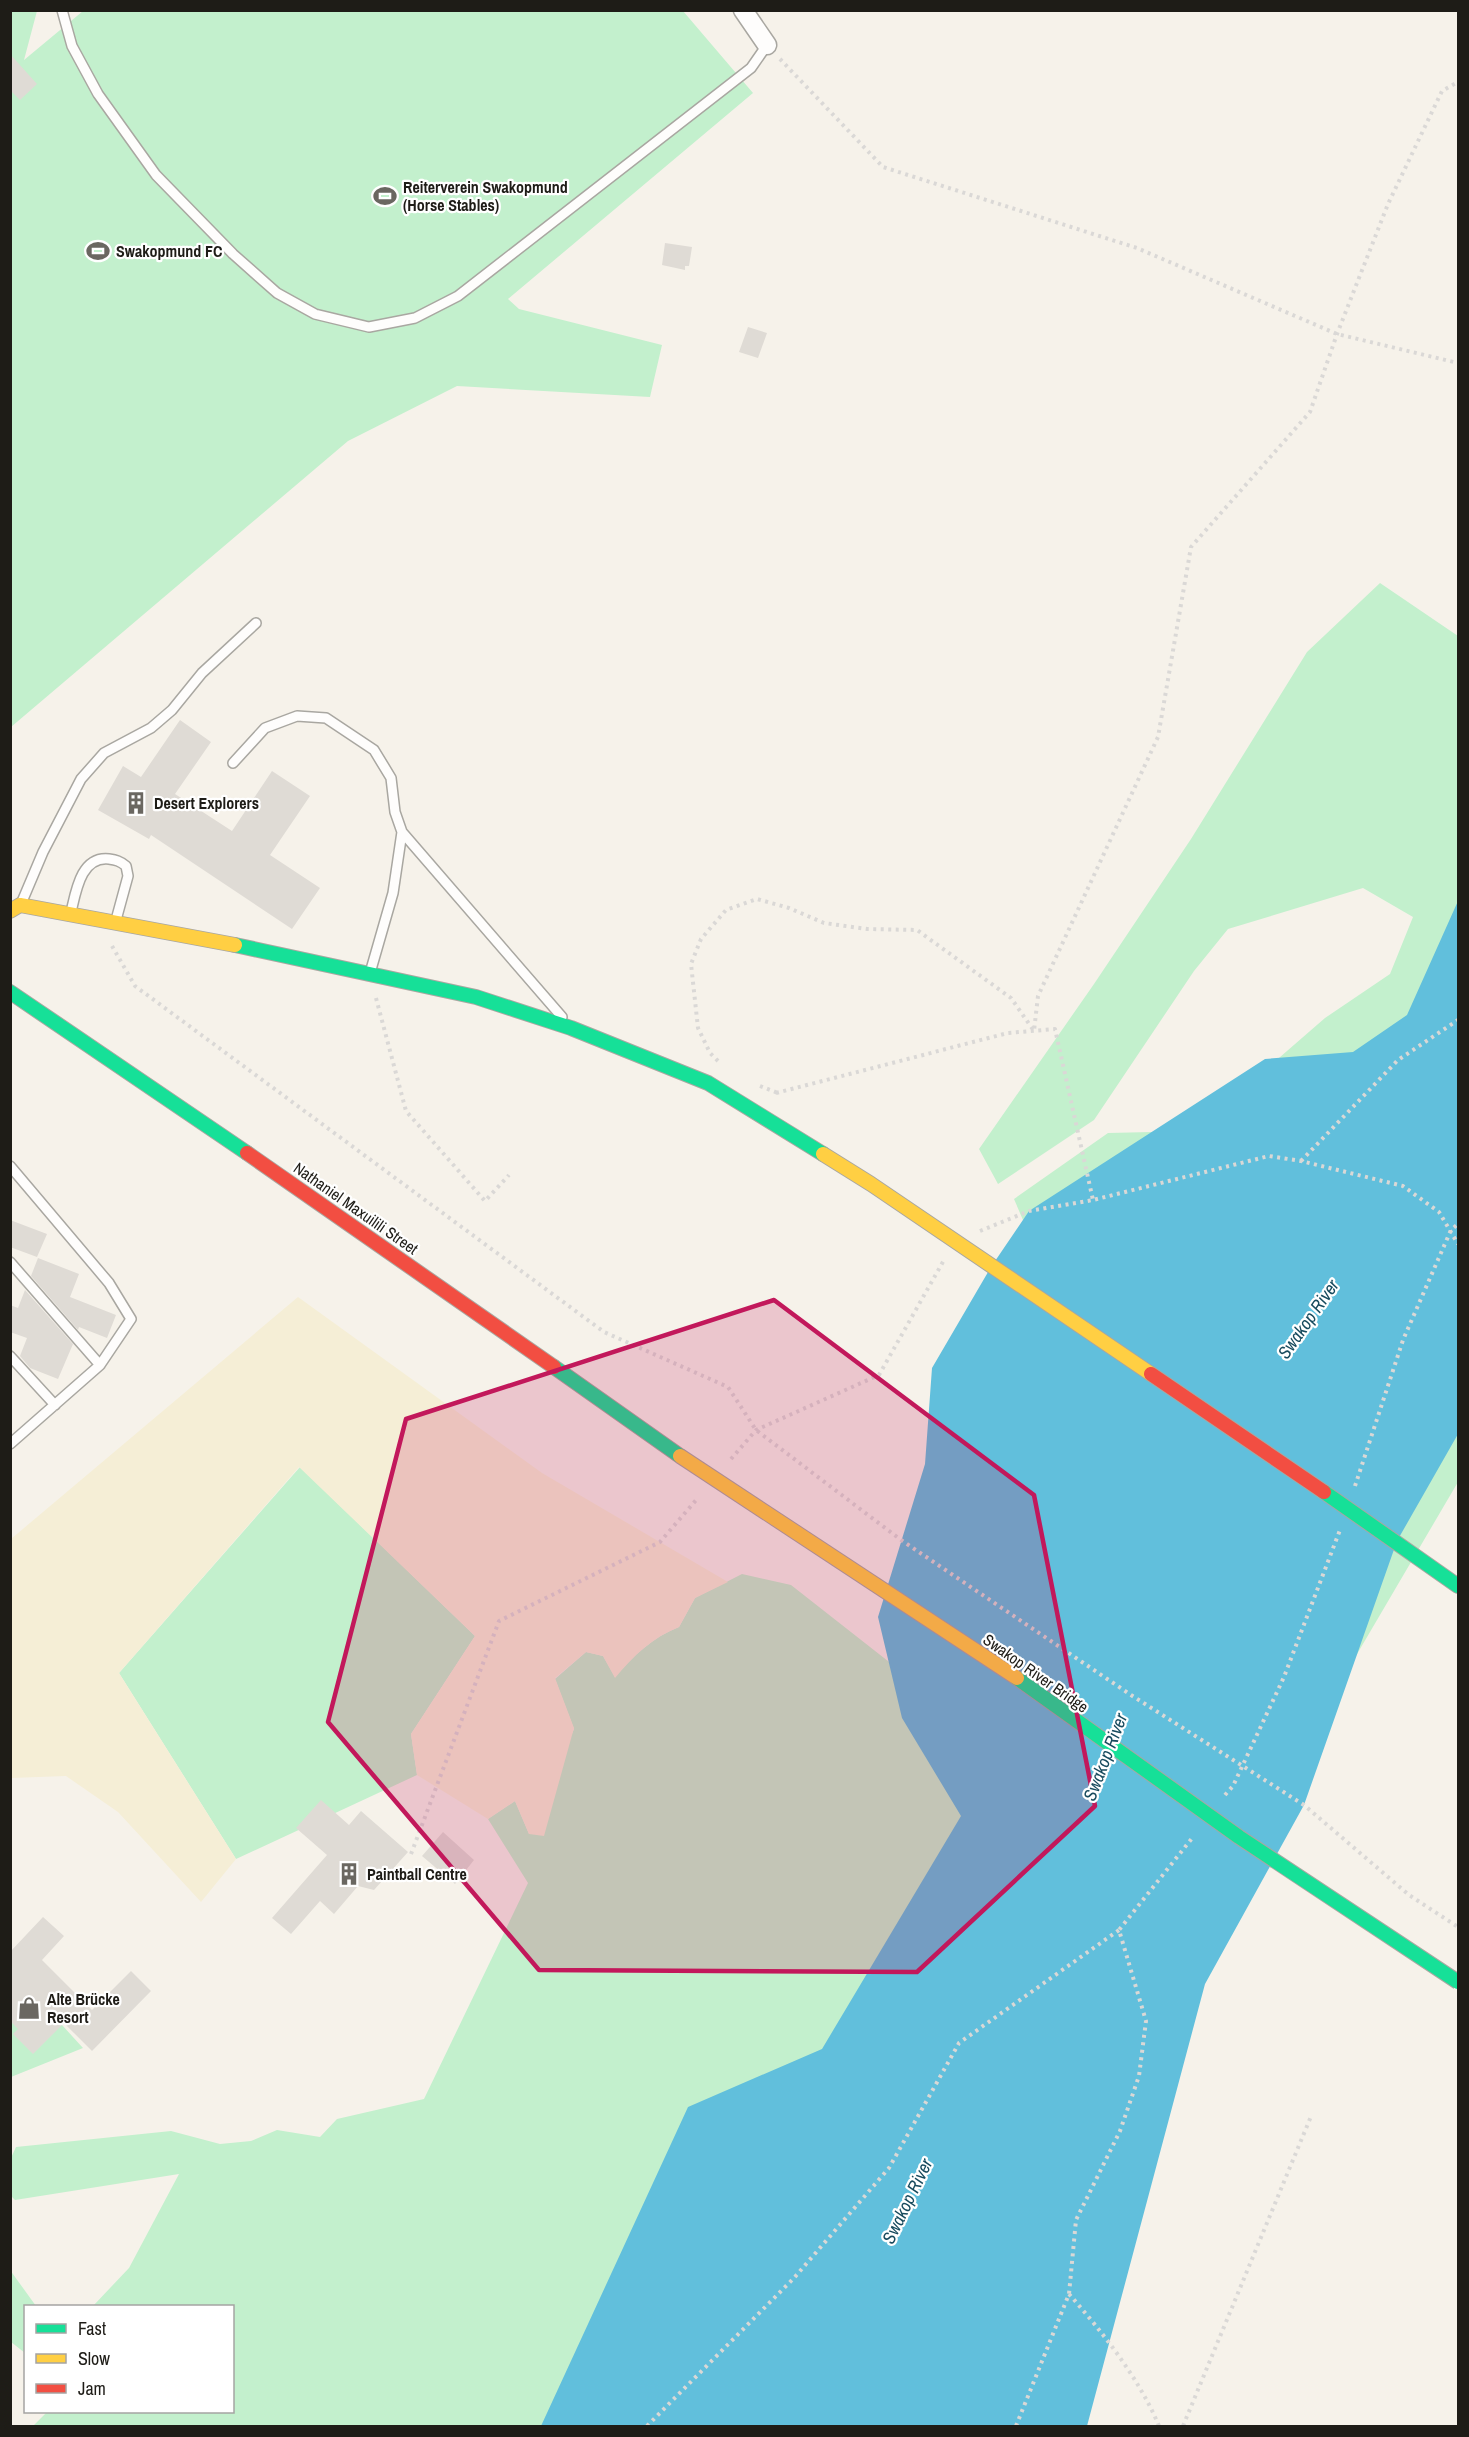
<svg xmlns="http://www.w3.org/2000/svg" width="1469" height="2437" viewBox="0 0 1469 2437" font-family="'Archivo Narrow',sans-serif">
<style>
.green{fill:#c3f0cd}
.sand{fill:#f5eed6}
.water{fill:#61bfdc}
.building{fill:#dfdbd5}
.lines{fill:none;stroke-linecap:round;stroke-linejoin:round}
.lane-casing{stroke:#a9a7a1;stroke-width:12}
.street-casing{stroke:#a9a7a1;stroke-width:21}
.fast-casing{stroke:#a9a7a1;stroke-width:16}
.slow-casing{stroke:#a9a7a1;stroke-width:16}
.jam-casing{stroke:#a9a7a1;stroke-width:16}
.path{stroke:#dad8d6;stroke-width:4;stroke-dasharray:3 4.5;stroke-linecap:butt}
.lane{stroke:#fefdfc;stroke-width:9}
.street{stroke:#fefdfc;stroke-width:18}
.fast{stroke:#16e098;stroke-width:14}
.slow{stroke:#ffcf43;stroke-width:14}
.jam{stroke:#f24e42;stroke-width:14}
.fast-bridge-casing{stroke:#a9a7a1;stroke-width:16;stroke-linecap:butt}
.slow-bridge-casing{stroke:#a9a7a1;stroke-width:16;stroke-linecap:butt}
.fast-bridge{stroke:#16e098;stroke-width:14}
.slow-bridge{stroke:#ffcf43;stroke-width:14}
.marked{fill:#c2185b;fill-opacity:0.2;stroke:#c2185b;stroke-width:4.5;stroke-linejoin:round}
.labels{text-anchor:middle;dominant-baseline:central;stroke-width:4.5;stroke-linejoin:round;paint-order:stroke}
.poi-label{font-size:16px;font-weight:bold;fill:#1e1c17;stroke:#fff;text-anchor:start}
.street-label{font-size:16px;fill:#1e1c17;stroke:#fff}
.water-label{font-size:18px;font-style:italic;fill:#184b5e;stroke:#fff}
</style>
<rect width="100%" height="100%" fill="#f6f2ea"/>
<path class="green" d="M11 11H37L24 60 83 11H683L753 93 508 299 519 309 662 345 650 397 457 386 348 441 11 727Z
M1380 583 1458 636V1482L1316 1724 1186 1959 1066 2426H33L47 2412H232V2306H93L129 2268 179 2174 15 2200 11 2196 10 2160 16 2147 171 2131 220 2144 251 2141 277 2130 320 2137 337 2119 424 2099 528 1883 488 1819 515 1801 529 1834 574 1729 555 1679 586 1652 603 1656 615 1677C633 1656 653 1637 679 1627L695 1598 742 1574 791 1585 986 1738 1038 1255 1014 1199 1108 1133 1195 1131 1325 1018 1390 974 1413 917 1363 888 1228 929 1194 971 1094 1120 998 1184 979 1149 1094 984 1191 839 1307 652Z
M300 1467 475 1636 411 1734 417 1775 236 1859 119 1673Z
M10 1968 83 2048 11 2077H10Z
M10 2270 36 2306H26L25 2353 11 2342Z"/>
<path class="sand" d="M298 1297 542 1473 728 1582 695 1598 679 1627C653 1637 633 1656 615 1678L603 1656 586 1652 555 1678 574 1728 544 1836 529 1834 515 1801 488 1819 417 1775 411 1734 475 1636 299 1467 119 1673 236 1859 201 1902 118 1812 66 1776 11 1778V1539Z"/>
<path class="water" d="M1458 901V1434L1397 1541 1304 1805 1205 1984 1087 2426H541L688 2107 822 2049 961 1816 902 1718 878 1617 925 1464 932 1368 991 1267 1029 1211 1265 1059 1353 1052 1407 1015Z"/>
<path class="building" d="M10 54 37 84 20 100 10 90Z
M665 243 692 247 689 266H685V270L662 265Z
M748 327 767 333 758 358 739 352Z
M180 720 211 742 175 794 232 831 272 771 310 796 270 855 320 888 292 929 151 835 149 839 98 810 123 766 141 777Z
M10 1220 47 1234 37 1257 10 1247Z
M38 1258 79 1274 70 1297 116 1315 107 1338 79 1327 78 1330 31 1276Z
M25 1290 73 1344 58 1379 30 1368 20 1356 27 1338 10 1332V1305L18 1308Z
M321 1800 349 1825 361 1811 408 1852 374 1890 358 1886 334 1914 320 1901 291 1934 272 1918 327 1855 296 1828Z
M443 1832 474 1860 455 1884 422 1856Z
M43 1917 64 1936 42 1960 92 2010 131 1971 151 1991 92 2051 64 2023 33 2054 13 2034 18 2029 10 2021V1952Z"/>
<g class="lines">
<g class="lane-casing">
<path id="lane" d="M62 10 72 46 98 94 156 175 233 254 277 293 315 314 369 327 415 318 458 296 751 68 767 45
M233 763 265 728 297 716 326 718 374 750 391 778 395 812 402 832 562 1017
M21 904 43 852 81 779 104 753 151 728 172 710 202 673 256 623
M71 912C76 891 81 856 109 859 116 860 120 861 126 866L128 876 116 920
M370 973 393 893 402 832
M10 1166 109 1283 131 1319 100 1365 10 1444
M10 1262 100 1365
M10 1356 55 1405"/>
</g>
<g class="street-casing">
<path id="street" d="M743 10 767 45"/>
</g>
<g class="fast-casing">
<path id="fast" d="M235 945 476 997 571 1028 708 1083 823 1154
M10 992 247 1153
M554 1367 680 1456
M1324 1492 1458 1586"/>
</g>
<g class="slow-casing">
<path id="slow" d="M10 911 20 905 235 945
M823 1154 871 1184 1151 1374"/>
</g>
<g class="jam-casing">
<path id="jam" d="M247 1153 554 1367
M1151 1374 1324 1492"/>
</g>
<path class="path" d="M780 59 883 167 1137 248 1337 334 1458 363
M112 946 135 986 604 1332 728 1387 756 1430 901 1540 1131 1695 1304 1805 1409 1895 1458 1927
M376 998 406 1111 485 1201 509 1175
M718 1061 710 1053 698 1028 691 964 701 939 726 910 757 899 789 908 824 923 867 929 917 930 1011 998 1034 1031 1038 996 1158 737 1191 547 1310 412 1337 334 1388 204 1442 91 1458 82
M760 1086 778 1093
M776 1093 1008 1033 1055 1029 1093 1200
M1301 1161 1398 1060 1458 1020
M980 1231 1029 1211 1093 1200 1269 1156 1301 1161 1403 1186 1439 1212 1458 1244
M731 1459 756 1430 879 1375 944 1260
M1355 1486 1403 1340 1451 1230 1458 1224
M1225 1795 1233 1786 1284 1677 1340 1530
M411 1854 499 1621 660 1542 697 1499
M1069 2294C1103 2333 1139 2378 1159 2426
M647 2426 794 2278 889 2168 959 2043 1119 1930
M1016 2426 1069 2294 1076 2220 1120 2131 1139 2076 1146 2021 1119 1930 1193 1837
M1183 2426 1312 2114"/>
<use href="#lane" class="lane"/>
<use href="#street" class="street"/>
<use href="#fast" class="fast"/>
<use href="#slow" class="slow"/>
<use href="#jam" class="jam"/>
<g class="fast-bridge-casing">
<path id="fast-bridge" d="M1017 1678 1239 1837 1458 1982"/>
</g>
<g class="slow-bridge-casing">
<path id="slow-bridge" d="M680 1456 1017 1678"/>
</g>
<use href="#fast-bridge" class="fast-bridge"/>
<use href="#slow-bridge" class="slow-bridge"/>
</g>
<path class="marked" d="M774 1300 1034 1495 1095 1806 917 1972 539 1970 328 1722 406 1419Z"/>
<defs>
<g id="stadium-bare" transform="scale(1.8)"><path d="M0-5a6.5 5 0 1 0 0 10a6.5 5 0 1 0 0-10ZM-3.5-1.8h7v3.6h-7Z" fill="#6a6761" stroke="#fff" stroke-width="2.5" paint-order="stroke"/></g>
<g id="building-bare" transform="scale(1.8)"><path d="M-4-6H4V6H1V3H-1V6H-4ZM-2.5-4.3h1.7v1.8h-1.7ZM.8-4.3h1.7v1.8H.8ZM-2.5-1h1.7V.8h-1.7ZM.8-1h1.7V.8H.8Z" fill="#6a6761" stroke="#fff" stroke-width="2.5" paint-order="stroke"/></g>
<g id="shop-bare" transform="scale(1.8)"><path d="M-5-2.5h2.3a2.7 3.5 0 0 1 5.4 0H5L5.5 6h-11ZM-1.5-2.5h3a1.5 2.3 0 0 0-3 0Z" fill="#6a6761" stroke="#fff" stroke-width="2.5" paint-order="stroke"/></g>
</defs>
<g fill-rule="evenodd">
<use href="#stadium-bare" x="385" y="196"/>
<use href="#stadium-bare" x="98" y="251"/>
<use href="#building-bare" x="136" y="803"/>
<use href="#building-bare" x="349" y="1874"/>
<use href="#shop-bare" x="29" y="2008"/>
</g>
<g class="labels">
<g class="poi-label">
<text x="403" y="187">Reiterverein Swakopmund<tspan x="403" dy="18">(Horse Stables)</tspan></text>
<text x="116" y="251">Swakopmund FC</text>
<text x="154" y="803">Desert Explorers</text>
<text x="367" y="1874">Paintball Centre</text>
<text x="47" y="1999">Alte Brücke<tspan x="47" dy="18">Resort</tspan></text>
</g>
<g class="street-label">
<text transform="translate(356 1208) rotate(35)">Nathaniel Maxuilili Street</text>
<text transform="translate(1036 1673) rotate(35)">Swakop River Bridge</text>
</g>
<g class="water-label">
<text transform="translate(1308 1319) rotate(-55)">Swakop River</text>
<text transform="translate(1105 1757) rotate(-69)">Swakop River</text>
<text transform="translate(907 2201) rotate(-64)">Swakop River</text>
</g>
</g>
<rect width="1469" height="2437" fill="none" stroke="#1e1c17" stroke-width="24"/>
<rect x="24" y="2305" width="210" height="108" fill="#ffffff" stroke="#a5a4a2" stroke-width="1.5"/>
<rect x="36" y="2324" width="30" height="9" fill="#16e098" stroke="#a5a4a2" stroke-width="1.5"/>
<text x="78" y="2335" font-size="18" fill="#1e1c17">Fast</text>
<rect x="36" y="2354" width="30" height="9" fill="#ffcf43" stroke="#a5a4a2" stroke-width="1.5"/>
<text x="78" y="2365" font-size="18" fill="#1e1c17">Slow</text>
<rect x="36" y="2384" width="30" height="9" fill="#f24e42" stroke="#a5a4a2" stroke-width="1.5"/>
<text x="78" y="2395" font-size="18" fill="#1e1c17">Jam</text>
</svg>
